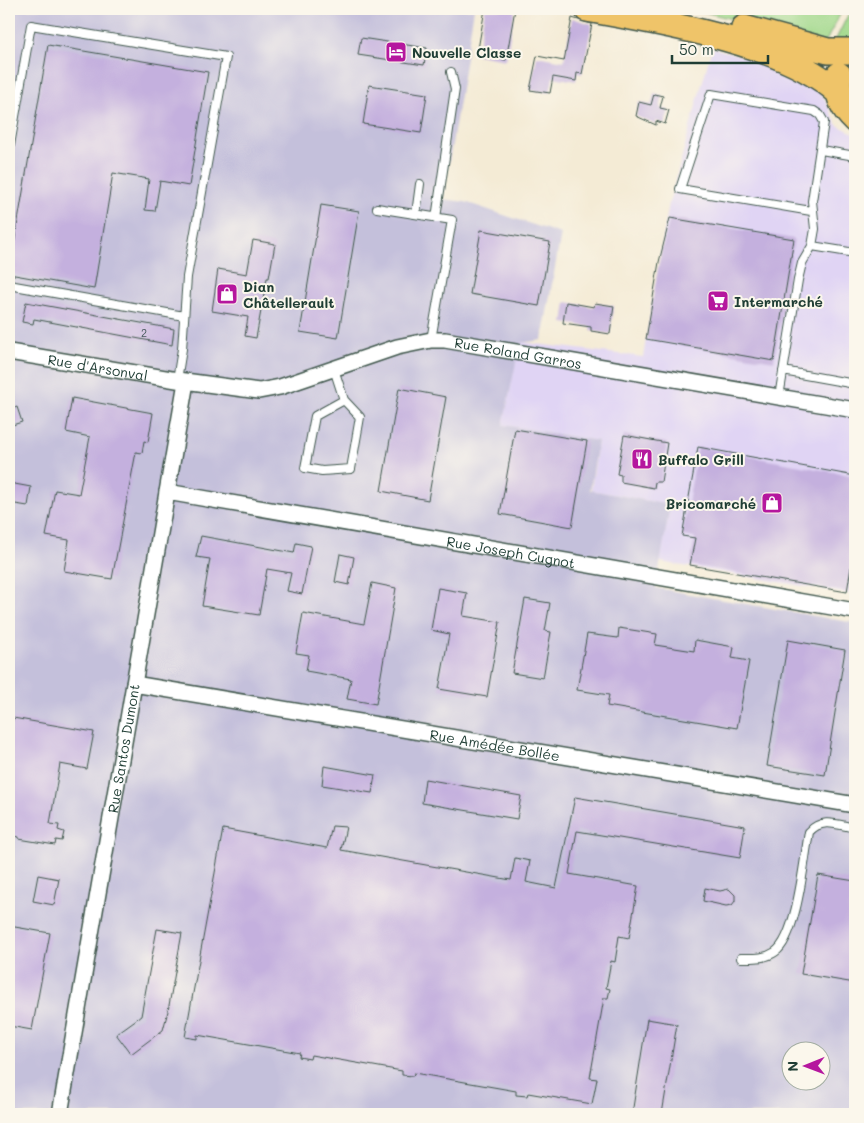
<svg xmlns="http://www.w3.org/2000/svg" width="864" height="1123" viewBox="0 0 864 1123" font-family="Mali,sans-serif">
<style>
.built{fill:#e0d4f4}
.industrial{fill:#c4c0db;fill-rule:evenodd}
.green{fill:#a0d88a;stroke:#608a5f}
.building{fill:#c4b0de}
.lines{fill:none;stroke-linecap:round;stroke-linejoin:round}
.lane-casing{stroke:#3f574c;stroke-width:10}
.street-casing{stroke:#3f574c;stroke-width:18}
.primary-casing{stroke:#3f574c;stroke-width:28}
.lane{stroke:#fff;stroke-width:8}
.street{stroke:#fff;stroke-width:15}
.primary{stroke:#efc469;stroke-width:25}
.labels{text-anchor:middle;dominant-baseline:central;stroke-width:4;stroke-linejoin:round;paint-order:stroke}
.number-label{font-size:11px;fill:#485a5e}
.poi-label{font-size:14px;font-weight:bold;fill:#1f3d34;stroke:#fbf7ec;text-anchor:start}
.street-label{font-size:14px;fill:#1f3d34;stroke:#fbf7ec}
</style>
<rect width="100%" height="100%" fill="#fbf7ec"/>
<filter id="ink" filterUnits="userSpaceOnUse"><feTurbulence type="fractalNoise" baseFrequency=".02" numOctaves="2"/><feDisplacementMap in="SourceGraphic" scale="10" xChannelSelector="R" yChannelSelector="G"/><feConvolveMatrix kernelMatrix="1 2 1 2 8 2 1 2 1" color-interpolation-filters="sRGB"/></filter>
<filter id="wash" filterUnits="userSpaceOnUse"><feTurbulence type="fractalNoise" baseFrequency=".0096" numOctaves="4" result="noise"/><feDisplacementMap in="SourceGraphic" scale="20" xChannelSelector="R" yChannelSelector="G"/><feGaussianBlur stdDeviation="1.12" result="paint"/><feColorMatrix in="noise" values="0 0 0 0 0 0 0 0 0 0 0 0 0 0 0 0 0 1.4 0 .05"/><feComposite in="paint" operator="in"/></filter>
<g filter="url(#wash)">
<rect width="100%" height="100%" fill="#f4ebd5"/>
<path class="built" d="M712 48 770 63 820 89 837 125 855 134V595L660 562 670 505 591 490 598 441 503 425 520 342 643 357 669 203Z"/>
<path class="industrial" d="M9 9H474L443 199 465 202 561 234 542 340 520 343 503 425 598 441 590 490 670 505 656 588 855 623V1114H9ZM792 1050H822V1080H792Z"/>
<path class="green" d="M693 9H843L825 43Z
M851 9H855V36L847 42 833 45Z"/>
<g id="blocks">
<path class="building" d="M485 9H515L506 60 477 55Z
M572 18 592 24 582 74 577 73 576 81 553 77 550 93 530 90 537 56 564 61Z
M361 38 427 48 424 65 358 55Z
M48 45 208 72 189 186 160 181 155 211 145 210 149 179 113 173 94 289 9 274Z
M369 85 427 94 421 133 363 124Z
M654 94 663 96 660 108 669 110 665 124 656 121V125L636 116 639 102 651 105Z
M321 205 359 211 338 338 300 332Z
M670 218 794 239 774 361 646 339 659 262Z
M481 230 550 242 539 306 470 294Z
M253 240 275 244 269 278H267L256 338 245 336 248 317 212 311 218 269 247 274Z
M26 302 174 329 172 345 34 319 33 324 22 322Z
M566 302 594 307 595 303 614 306 610 334 591 331V327L563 323Z
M399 388 446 397 428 500 381 491Z
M72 398 153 413 148 442 144 441 142 453 136 452 112 579 64 571 69 540 46 536 55 490 79 494 90 437 66 432Z
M17 407 22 422 9 426V410Z
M515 429 587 441 572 527 500 514Z
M624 435 667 443 661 482H655L654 488 621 482V475L617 474Z
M698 447 855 476V567H851L847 592 690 565 695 538 682 536Z
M9 483 31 487 28 506 9 503Z
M201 536 294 553 296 543 311 546 302 594 287 591 291 573 267 569 259 615 202 606 210 559 196 557Z
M340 554 354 557 349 585 335 582Z
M372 583 396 588 376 704 347 699 351 679 306 671 309 655 296 653 303 613 364 624Z
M438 588 467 593 463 616 500 622 487 697 439 689 449 634 431 630Z
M525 599 550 603 545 631 551 632 543 678 512 673Z
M619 628 657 634 655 645 694 651 695 640 734 647 732 658 749 661 737 728 607 706 609 695 577 690 587 634 618 638Z
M788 640 845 650 825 775 767 766Z
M13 718 94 732 87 769 60 764 50 824 59 825 58 830 64 832 62 841 56 840 55 845 19 839V837L9 835 12 817H9V733H11Z
M324 766 375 775 372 793 322 785Z
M425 779 521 796 517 819 422 803Z
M575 797 745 826 740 858 577 831 569 874 638 886 629 938 619 936 615 962 611 961 606 988 610 989 608 998H604L590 1078 597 1079 592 1104 528 1093 527 1096 516 1095V1091L414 1073 413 1076 402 1075V1071L311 1055 310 1059 299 1057 300 1053 197 1035V1039L185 1037 223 829 327 848 332 826 346 827 341 850 511 880 515 858 530 861 526 882 556 888Z
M38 875 59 879 54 905 33 901Z
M818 875 855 881V983L801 974Z
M705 888 720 891 729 889 735 895V901L732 905 726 906 703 901Z
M9 926 50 933 32 1030 9 1026Z
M157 929 182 933 168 1011 163 1030 131 1054 116 1034 141 1016Z
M647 1019 677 1024 662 1114H632Z"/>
</g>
</g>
<g filter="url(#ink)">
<use href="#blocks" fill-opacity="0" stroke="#3f574c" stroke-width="1"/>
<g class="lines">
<g class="lane-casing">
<path id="lane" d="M821 150 855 156
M9 151 31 25 226 57 187 277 182 349 177 380
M377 208 452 220 431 340
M416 214 420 184
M436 218 455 89 451 72
M812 246 855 253
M9 285 184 316
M334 369 344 400 360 417 351 469 322 471 305 468 315 416 344 400
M783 371 855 384
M779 397 798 280 802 263 812 246 815 229 812 201 824 122 820 115 814 111 711 94 680 189 811 211
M741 958C753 958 765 959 775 952 797 937 804 860 809 832 822 817 838 825 855 828"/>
</g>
<g class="street-casing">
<g id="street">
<path id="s1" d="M9 352 177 380 259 391 280 387 397 347 431 340H445L855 410"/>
<path id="s2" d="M167 492 855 611"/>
<path id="s3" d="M134 684 855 805"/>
<path id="s4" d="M60 1114 186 382"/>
</g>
</g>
<g class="primary-casing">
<path id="primary" d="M587 9C659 22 784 42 838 92
M744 28 828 51H851
M839 75C836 93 842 108 855 120"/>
</g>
<use href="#lane" class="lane"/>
<use href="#street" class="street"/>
<use href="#primary" class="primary"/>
</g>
</g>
<defs>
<g id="hotel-square" transform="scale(1.125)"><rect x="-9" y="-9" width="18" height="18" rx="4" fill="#b5179e" stroke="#fbf7ec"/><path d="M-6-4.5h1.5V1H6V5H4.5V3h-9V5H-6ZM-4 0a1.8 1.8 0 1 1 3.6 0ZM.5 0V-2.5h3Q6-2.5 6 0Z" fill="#fff"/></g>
<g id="shop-square" transform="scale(1.125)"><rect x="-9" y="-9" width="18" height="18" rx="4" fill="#b5179e" stroke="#fbf7ec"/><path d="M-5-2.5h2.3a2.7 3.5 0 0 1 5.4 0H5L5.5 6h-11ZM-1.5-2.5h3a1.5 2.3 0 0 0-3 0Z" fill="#fff"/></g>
<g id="supermarket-square" transform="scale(1.125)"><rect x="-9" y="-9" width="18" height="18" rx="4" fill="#b5179e" stroke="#fbf7ec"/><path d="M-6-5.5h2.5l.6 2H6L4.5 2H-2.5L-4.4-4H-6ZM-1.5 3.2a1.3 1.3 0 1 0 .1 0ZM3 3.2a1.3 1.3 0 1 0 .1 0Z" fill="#fff"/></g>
<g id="restaurant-square" transform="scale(1.125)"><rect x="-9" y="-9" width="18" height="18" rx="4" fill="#b5179e" stroke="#fbf7ec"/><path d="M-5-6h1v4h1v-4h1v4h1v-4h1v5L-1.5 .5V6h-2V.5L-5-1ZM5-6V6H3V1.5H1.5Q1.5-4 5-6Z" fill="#fff"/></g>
</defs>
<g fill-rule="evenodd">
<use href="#hotel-square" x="396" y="52"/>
<use href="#shop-square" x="227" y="294"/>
<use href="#supermarket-square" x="718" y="301"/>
<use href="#restaurant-square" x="642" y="459"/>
<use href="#shop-square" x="772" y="503"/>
</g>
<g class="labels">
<g class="number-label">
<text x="144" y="332">2</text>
</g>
<g class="poi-label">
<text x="412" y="52">Nouvelle Classe</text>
<text x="243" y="286">Dian<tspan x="243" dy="16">Châtellerault</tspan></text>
<text x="734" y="301">Intermarché</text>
<text x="658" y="459">Buffalo Grill</text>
<text x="756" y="503" text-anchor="end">Bricomarché</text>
</g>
<g class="street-label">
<text stroke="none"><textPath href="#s1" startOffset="521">Rue Roland Garros</textPath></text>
<text stroke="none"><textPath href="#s1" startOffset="90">Rue d'Arsonval</textPath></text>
<text stroke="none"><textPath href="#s2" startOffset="349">Rue Joseph Cugnot</textPath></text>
<text stroke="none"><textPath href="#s3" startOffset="366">Rue Amédée Bollée</textPath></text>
<text stroke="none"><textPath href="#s4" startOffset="371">Rue Santos Dumont</textPath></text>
</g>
</g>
<rect width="864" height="1123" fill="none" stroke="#fbf7ec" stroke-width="30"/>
<g transform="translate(806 1066) rotate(269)"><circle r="24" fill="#fbf7ec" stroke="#a3ada2"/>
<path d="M0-4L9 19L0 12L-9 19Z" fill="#b5179e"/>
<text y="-8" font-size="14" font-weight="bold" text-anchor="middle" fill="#1f3d34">N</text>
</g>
<path d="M672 55v8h96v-8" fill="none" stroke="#1f3d34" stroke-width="2.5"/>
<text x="679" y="55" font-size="15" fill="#1f3d34" stroke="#fbf7ec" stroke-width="4" paint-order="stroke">50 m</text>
</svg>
